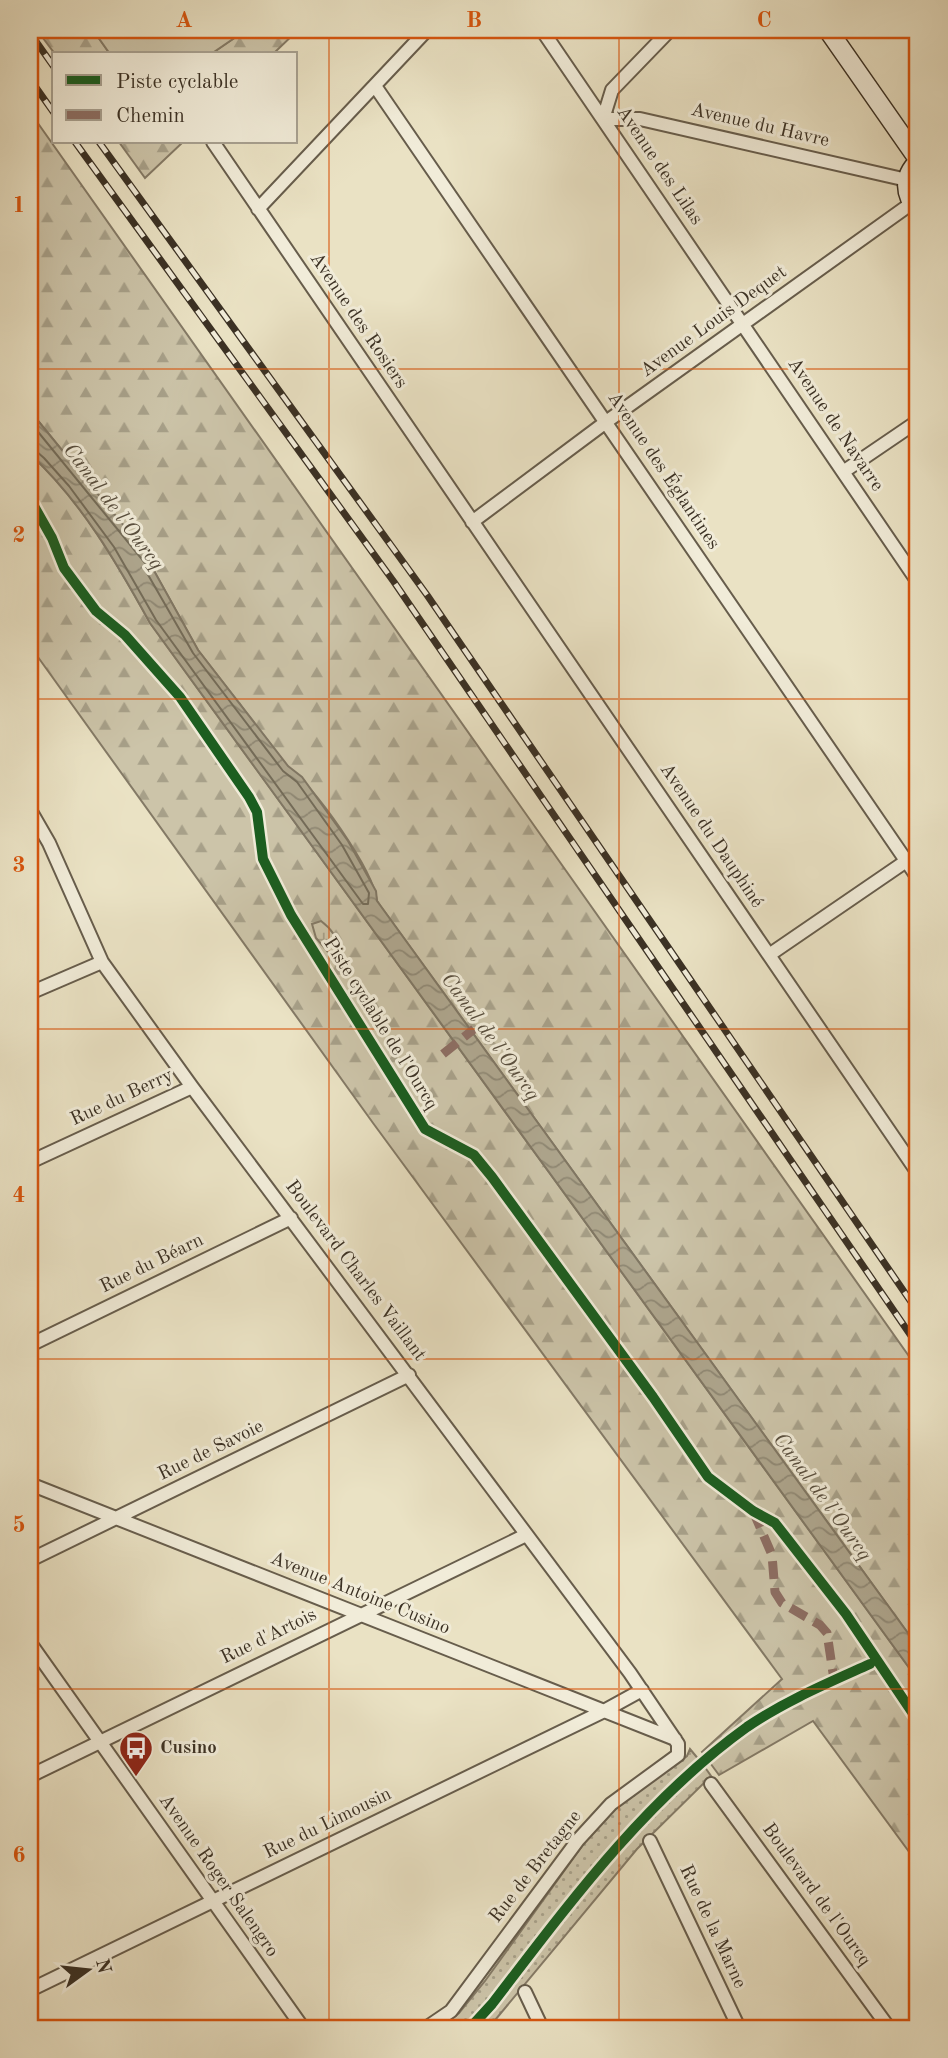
<svg xmlns="http://www.w3.org/2000/svg" width="948" height="2058" viewBox="0 0 948 2058" font-family="'Old Standard TT',serif">
<style>
.grass{fill:url(#grass-dots);stroke:#847a66;stroke-width:2}
.forest{fill:url(#forest-firs);stroke:#847a66;stroke-width:2}
.wetland{fill:url(#wetland-marsh);stroke:#847a66;stroke-width:2}
.pitch{fill:#ccc4a9;stroke:#847a66;stroke-width:2}
.water{fill:url(#water-waves);stroke:#807764;stroke-width:2}
.lines{fill:none;stroke-linecap:round;stroke-linejoin:round}
.shore{stroke:#746c59;stroke-width:2}
.street-casing{stroke:#675d4c;stroke-width:16}
.secondary-casing{stroke:#3b3124;stroke-width:21}
.street{stroke:#f1ecd9;stroke-width:12}
.secondary{stroke:#f1ecd9;stroke-width:18}
.rail-casing{stroke:#3b3124;stroke-width:7}
.rail{stroke:#f1ecd9;stroke-width:4.5;stroke-dasharray:13;stroke-linecap:butt}
.quiet{stroke:#8d6e63;stroke-width:9;stroke-dasharray:18 9;stroke-linecap:butt}
.cycleway-casing{stroke:#f1ecd9;stroke-width:15}
.cycleway{stroke:#1b5e20;stroke-width:10}
.grid{fill:none;stroke:#d7550e;stroke-width:2;stroke-opacity:0.55}
.labels{text-anchor:middle;dominant-baseline:central;stroke-width:6;stroke-linejoin:round;paint-order:stroke}
.street-label{font-size:19px;fill:#3b3124;stroke:#f1ecd9}
.poi-label{font-size:19px;font-weight:bold;fill:#3b3124;stroke:#f1ecd9;text-anchor:start}
.water-label{font-size:21px;font-style:italic;fill:#584e3e;stroke:#f1ecd9}
.neatline{fill:none;stroke:#d7550e;stroke-width:2.5}
.grid-label{font-size:23px;text-anchor:middle;font-weight:bold;fill:#d7550e}
</style>
<defs>
<pattern id="grass-dots" width="8" height="8" patternUnits="userSpaceOnUse" patternTransform="scale(1.75)"><rect width="8" height="8" fill="#ccc4a9"/><path d="M2 2h.1M6 6h.1" fill="none" stroke="#a7a089" stroke-width="1.8" stroke-linecap="round"/></pattern>
<pattern id="forest-firs" width="22" height="20" patternUnits="userSpaceOnUse" patternTransform="scale(1.75)"><rect width="22" height="20" fill="#ccc4a9"/><path d="M5 1l3.5 6h-7zM16 11l3.5 6h-7z" fill="#a7a089"/></pattern>
<pattern id="wetland-marsh" width="20" height="14" patternUnits="userSpaceOnUse" patternTransform="scale(1.75)"><rect width="20" height="14" fill="#ccc4a9"/><path d="M1 5h8M5 5V1M11 12h8M15 12V8" fill="none" stroke="#a7a089"/></pattern>
<pattern id="water-waves" width="16" height="10" patternUnits="userSpaceOnUse" patternTransform="scale(1.75)"><rect width="16" height="10" fill="#aea68e"/><path d="M0 5q4-4 8 0t8 0" fill="none" stroke="#8f8874"/></pattern>
</defs>
<rect width="100%" height="100%" fill="#eae2c4"/>
<filter id="stains"><feTurbulence type="fractalNoise" baseFrequency=".00286" numOctaves="4"/><feColorMatrix values="0 0 0 0 .2 0 0 0 0 .09 0 0 0 0 .02 0 0 0 .5 -.17"/></filter>
<radialGradient id="worn" r=".72"><stop offset=".6" stop-color="#630" stop-opacity="0"/><stop offset="1" stop-color="#630" stop-opacity=".3"/></radialGradient>
<path class="grass" d="M690 1749 700 1761 633 1824 470 2024 466 2028H440L459 2013 485 1981 585 1842 615 1809 687 1756Z
M704 1766 711 1776 637 1849 491 2025 487 2028H475L640 1826Z"/>
<path class="forest" d="M37 30H93L110 54H55Z
M246 30H298L273 54H211Z
M30 112 918 1369V1647L377 901C373 869 314 786 288 767L198 650 153 569 151 560 30 411Z
M119 142H183L145 178Z
M30 454C81 501 117 563 150 623L918 1680V1864L813 1721 719 1775 702 1752 782 1679 373 1123 30 646Z"/>
<path class="wetland" d="M321 921C332 929 338 938 341 952L333 958 316 938 312 924Z"/>
<path class="pitch" d="M93 30H246L211 54H110Z"/>
<path class="water" d="M30 411 152 560 153 569 198 650 288 766 302 777 348 841 376 891 377 901 918 1647V1680L150 623C117 563 81 501 30 454Z"/>
<g class="lines">
<path class="shore" d="M30 422 145 563 147 573 193 653 283 771 297 782 342 845 369 893 368 904H363L156 620 114 547 69 486 44 458 36 451 30 450"/>
<g class="street-casing">
<path id="street" d="M542 30 918 582
M670 30 612 90 603 119H640L907 180
M375 86 918 878
M213 142 918 1173
M258 209 427 30
M843 472 918 421
M472 522 606 422 912 203
M30 810 49 843 102 962 192 1087 630 1673 678 1744V1755L611 1804 578 1840 451 2011 426 2028
M769 955 918 853
M30 993 102 962
M30 1162 192 1087
M30 1345 291 1218
M30 1484 675 1739
M30 1560 409 1375
M30 1643 303 2028
M30 1776 526 1535
M711 1784 889 2028
M650 1841 739 2028
M30 1990 602 1712 642 1690
M525 1992 542 2028"/>
</g>
<g class="secondary-casing">
<path id="secondary" d="M828 30 918 159
M918 162C903 176 904 195 918 210"/>
</g>
<use href="#street" class="street"/>
<use href="#secondary" class="secondary"/>
<g class="rail-casing">
<path id="rail" d="M30 33 54 67
M30 79 54 113
M75 142 394 582 918 1346
M99 142 427 595 918 1312"/>
</g>
<use href="#rail" class="rail"/>
<path class="quiet" d="M443 1054 474 1029
M753 1511 772 1555 775 1592 782 1603 820 1625 827 1633 833 1673 840 1679"/>
<g class="cycleway-casing">
<path id="cycleway" d="M30 499 52 538 64 568 96 611 125 635 180 697 249 797 257 812 263 859 291 915 415 1113 425 1129 474 1155 492 1177 653 1397 708 1477 753 1511 775 1523 846 1614 918 1721
M470 2028 492 2004C568 1905 644 1801 747 1727 785 1701 828 1683 870 1664"/>
</g>
<use href="#cycleway" class="cycleway"/>
</g>
<path class="grid" d="M329 30V2028M619 30V2028M30 369H918M30 699H918M30 1029H918M30 1359H918M30 1689H918"/>
<defs>
<g id="bus-pin" transform="scale(1.75)"><path d="M0 17L-7.5 6A9.5 9.5 0 1 1 7.5 6Z" fill="#8f2418" stroke="#f1ecd9"/><path d="M-5-6H5V4H4V6H2V4H-2V6H-4V4H-5ZM-3.5-4V0h7V-4ZM-3.5 1.2v1.5H-2V1.2ZM2 1.2v1.5H3.5V1.2Z" fill="#fff"/></g>
</defs>
<g fill-rule="evenodd">
<use href="#bus-pin" x="136" y="1748"/>
</g>
<g class="labels">
<g class="street-label">
<text transform="translate(760 126) rotate(13)">Avenue du Havre</text>
<text transform="translate(659 166) rotate(56)">Avenue des Lilas</text>
<text transform="translate(358 321) rotate(56)">Avenue des Rosiers</text>
<text transform="translate(714 322) rotate(-36)">Avenue Louis Dequet</text>
<text transform="translate(835 425) rotate(56)">Avenue de Navarre</text>
<text transform="translate(663 471) rotate(56)">Avenue des Églantines</text>
<text transform="translate(711 836) rotate(56)">Avenue du Dauphiné</text>
<text transform="translate(380 1024) rotate(58)">Piste cyclable de l'Ourcq</text>
<text transform="translate(122 1098) rotate(-25)">Rue du Berry</text>
<text transform="translate(152 1264) rotate(-26)">Rue du Béarn</text>
<text transform="translate(355 1271) rotate(53)">Boulevard Charles Vaillant</text>
<text transform="translate(211 1451) rotate(-26)">Rue de Savoie</text>
<text transform="translate(360 1594) rotate(22)">Avenue Antoine Cusino</text>
<text transform="translate(269 1637) rotate(-26)">Rue d'Artois</text>
<text transform="translate(328 1824) rotate(-26)">Rue du Limousin</text>
<text transform="translate(536 1867) rotate(-52)">Rue de Bretagne</text>
<text transform="translate(218 1876) rotate(55)">Avenue Roger Salengro</text>
<text transform="translate(816 1895) rotate(54)">Boulevard de l'Ourcq</text>
<text transform="translate(712 1927) rotate(65)">Rue de la Marne</text>
</g>
<g class="poi-label">
<text x="160" y="1748">Cusino</text>
</g>
<g class="water-label">
<text transform="translate(113 507) rotate(53)">Canal de l'Ourcq</text>
<text transform="translate(490 1037) rotate(54)">Canal de l'Ourcq</text>
<text transform="translate(822 1497) rotate(54)">Canal de l'Ourcq</text>
</g>
</g>
<rect width="948" height="2058" fill="none" stroke="#eae2c4" stroke-width="77"/>
<rect x="52" y="52" width="245" height="91" fill="#f1ecd9" stroke="#a8a191" stroke-width="2"/>
<rect x="66" y="75" width="35" height="10" fill="#1b5e20" stroke="#a8a191" stroke-width="2"/>
<text x="116" y="88" font-size="21" fill="#3b3124">Piste cyclable</text>
<rect x="66" y="110" width="35" height="10" fill="#8d6e63" stroke="#a8a191" stroke-width="2"/>
<text x="116" y="122" font-size="21" fill="#3b3124">Chemin</text>
<g transform="translate(88 1970) rotate(75)" stroke="#f1ecd9" stroke-width="5" paint-order="stroke">
<path d="M0-5L12 26L0 18L-12 26Z" fill="#3b3124"/>
<text y="-10" font-size="19" font-weight="bold" text-anchor="middle" fill="#3b3124">N</text>
</g>
<rect x="38" y="38" width="871" height="1982" class="neatline"/>
<g class="grid-label">
<text x="184" y="27">A</text>
<text x="474" y="27">B</text>
<text x="764" y="27">C</text>
<text x="19" y="212">1</text>
<text x="19" y="542">2</text>
<text x="19" y="872">3</text>
<text x="19" y="1202">4</text>
<text x="19" y="1532">5</text>
<text x="19" y="1862">6</text>
</g>
<rect width="100%" height="100%" filter="url(#stains)"/>
<rect width="100%" height="100%" fill="url(#worn)"/>
</svg>
